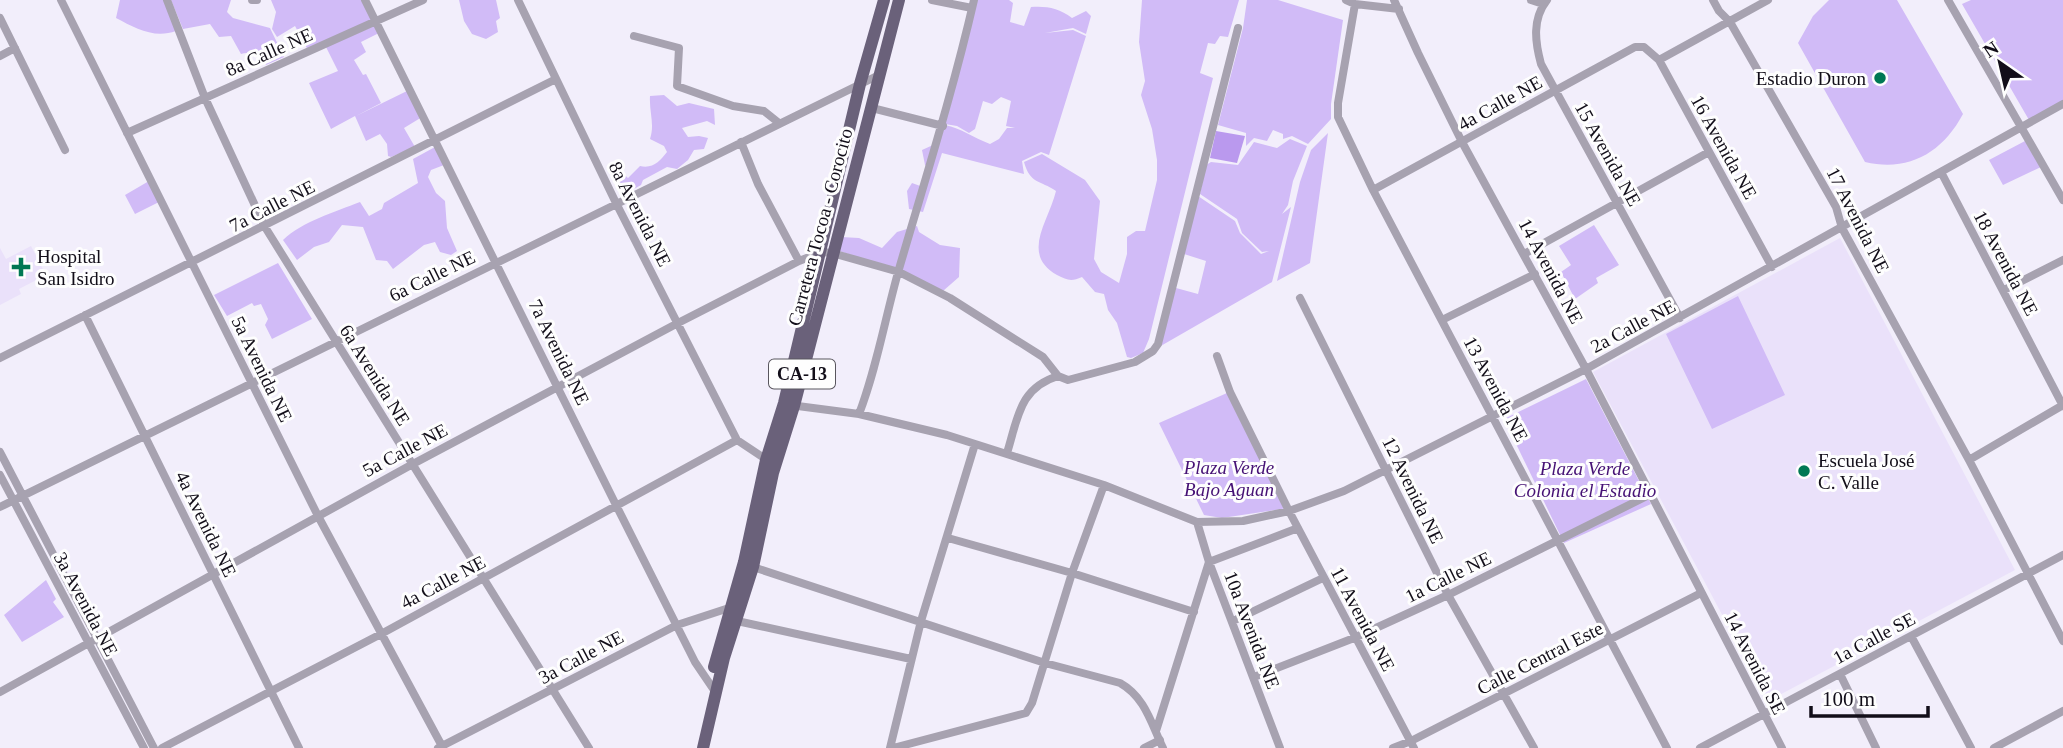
<svg xmlns="http://www.w3.org/2000/svg" width="2063" height="748" viewBox="0 0 2063 748" font-family="Georgia,serif">
<style>
.built{fill:#eae1fa}
.green{fill:#d1bbf7}
.water{fill:#ba99ee}
.lines{fill:none;stroke-linecap:round;stroke-linejoin:round}
.street{stroke:#a7a2b0;stroke-width:8}
.primary{stroke:#6a617a;stroke-width:12}
.poi-dot{fill:#007854;stroke:#fefefe;stroke-width:2.5}
.labels{text-anchor:middle;dominant-baseline:central;stroke-width:6;stroke-linejoin:round;paint-order:stroke}
.shield{fill:#fefefe;stroke:#59565e;stroke-width:2}
.shield-label{font-size:18px;font-weight:bold;fill:#120e19}
.street-label{font-size:19px;fill:#120e19;stroke:#fefefe}
.poi-label{font-size:19px;fill:#120e19;stroke:#fefefe;text-anchor:start}
.park-label{font-size:19px;font-style:italic;fill:#461275;stroke:#fefefe}
</style>
<rect width="100%" height="100%" fill="#f2eefb"/>
<path class="built" d="M1840 238 2015 570 1768 701 1593 372Z
M31 246 46 275 19 289 21 294 0 305V248L6 259Z"/>
<path class="green" d="M120 0H164L176 31C154 39 135 28 116 18Z
M171 0H231L227 12 233 18 270 28 284 57 266 65C258 52 255 51 241 54L231 36 219 37 210 24 183 29Z
M271 0H365L376 23 309 52 295 26 277 37 272 29 276 12Z
M459 0H496L500 18 496 21 498 32 486 39 472 34 464 21Z
M977 0H1009L1013 3 1010 22 1024 26 1031 7C1047 6 1059 8 1072 18L1086 11 1091 16 1086 34 1073 28 1045 33 1073 30 1086 36 1049 155 1041 152 1022 161 1024 174 942 153 923 212 909 209 907 191 912 183 923 187 929 169 925 165 922 150 933 145 945 125C961 128 974 138 990 144L999 139 1007 128H1015L1006 126 1011 101 1001 97 992 104 983 101 975 129 969 133 957 126 945 124Z
M1142 0H1239L1228 37 1220 36 1215 44 1208 43 1200 73 1213 78 1149 339 1143 353 1131 358 1127 357 1117 323 1108 310 1104 294 1095 292 1082 277C1071 282 1067 280 1057 275 1020 254 1049 221 1056 191 1040 180 1030 184 1024 162L1042 154 1085 180 1100 201 1094 259 1101 272 1119 283 1127 254V237L1136 231H1145L1157 180V160L1152 129 1141 95 1145 81 1139 42Z
M1247 0H1278L1343 20 1331 104V119L1308 144 1292 136 1283 139V134L1273 130 1267 141 1254 138 1246 146V133L1218 125 1243 28Z
M1829 0H1897L1963 114C1942 153 1909 172 1865 162L1798 43 1813 16Z
M1971 0H2063V102L2029 120 1962 4Z
M376 25 379 33 361 42 366 52 354 60 363 75 366 74 381 103 356 116 409 90 422 117 404 128 415 147 391 157 388 156 387 144 380 134 366 141 355 116 331 129 309 83 338 71 326 47Z
M664 95 677 106 689 103 714 109 715 125 707 121 682 128 688 137 699 136 708 138 704 149 694 150 688 160 677 169 667 167 643 180 641 185 622 196 612 179 619 170 628 178 640 166C653 169 660 161 667 152L664 146 650 139C655 124 649 112 650 96Z
M1328 133 1310 263 1277 281 1300 182 1311 150Z
M1290 139 1307 146 1293 181 1288 205 1282 214 1291 207 1272 282 1159 347 1176 288 1198 294 1206 261 1184 254 1198 196 1235 221 1240 233 1261 254 1269 251 1262 252 1242 233 1237 219 1200 194 1206 165 1211 162 1238 165 1254 142 1277 148Z
M2025 141 2041 167 2003 185 1989 160Z
M435 147 444 165 431 170 428 177 436 193 445 201 447 228 457 251 451 255 440 252 435 242 424 245 393 269 387 261 376 260 363 227 342 225 329 242 314 247 297 260 283 240C303 221 335 212 360 202L369 216 382 209 384 203 418 183 413 159Z
M149 181 159 202 135 214 125 195Z
M1594 225 1619 265 1596 278 1598 283 1575 299 1561 272 1571 265 1559 246Z
M917 226 919 232 940 245 960 248 959 277 943 291 898 270 836 250 841 237 859 238 882 248 897 232Z
M278 263 312 319 272 339 265 325 268 319 261 304 254 306 252 303 227 316 214 295Z
M1738 296 1785 395 1712 429 1666 334Z
M1586 379 1651 504 1564 543 1504 419Z
M1227 393 1288 508 1222 518 1204 515 1159 423Z
M46 580 56 599 53 602 64 617 22 642 4 615Z"/>
<path class="water" d="M1216 131 1245 136 1237 163 1210 158Z"/>
<g class="lines">
<path class="street" d="M61 0 318 516 443 748
M167 0 205 98 265 227 589 748
M252 0H257
M365 0 616 505 695 662 716 693
M518 0 616 203 737 440 767 460
M932 0 972 8
M1346 0 1355 4 1399 9
M1394 0 1418 53 1462 142 1586 369 1782 748
M1531 0 1543 4
M1547 0C1532 19 1535 42 1541 64L1680 318
M1713 0 1719 11 1730 22 1836 207 1842 228 1969 460 2063 641
M1948 0 2063 200
M1355 4 1338 103V117L1373 190 1667 748
M0 18 65 150
M634 36 679 48 677 86 733 106 764 111 779 123
M0 56 15 48
M1659 60 1768 0
M872 108 943 126
M127 133 423 0
M741 142 758 184 799 261
M1941 172 2063 406
M1373 190 1635 47H1644L1659 60 1772 267
M1524 254 1709 152
M2004 290 2063 260
M1300 298 1448 595 1534 748
M85 315 299 748
M1442 320 1535 274
M1217 356 1230 392 1289 511 1414 748
M0 358 556 79
M790 405 859 414 947 435 1104 485 1197 522 1243 521 1289 511 1344 491 1586 369 2063 104
M859 414C877 367 885 318 899 269 925 180 953 91 974 0
M0 452 154 748
M1007 453C1018 418 1019 388 1058 376
M1969 460 2063 405
M0 475 144 748
M0 507 879 75
M1197 522 1209 562 1280 748
M948 538 1072 573 1194 612
M753 567 1045 663 1120 683C1145 697 1151 723 1163 748
M737 621 911 659
M1233 621 1323 578
M1911 636 1971 748
M1840 674 1876 748
M1254 677 1354 638 1448 595 1651 494
M0 692 411 465 678 323 799 261 822 252 832 253 899 272 950 298 1043 357 1058 376 1068 380 1135 362 1153 351 1158 344 1238 28
M1156 731 1209 562 1298 528
M162 748 381 634 737 440
M438 748 677 625 735 606
M890 748 921 621 975 444
M893 748 1026 713 1032 703 1072 573 1104 485
M1144 748 1160 740
M1393 748 1411 741 1701 593
M1700 748 2063 555
M1994 748 2063 711"/>
<path class="primary" d="M714 667 744 562 766 460 784 403 860 84 884 0
M703 748 724 658 753 567 773 473 794 406 899 0"/>
</g>
<g class="poi-dot">
<circle cx="1880" cy="78" r="7"/>
<path d="M17.5 256.5h7v7h7v7h-7v7h-7v-7h-7v-7h7z"/>
<circle cx="1804" cy="471" r="7"/>
</g>
<g class="labels">
<rect class="shield" x="769" y="359.5" width="66" height="29" rx="5"/>
<g class="shield-label">
<text x="802" y="374">CA-13</text>
</g>
<g class="street-label">
<text transform="translate(269 52) rotate(-24)">8a Calle NE</text>
<text transform="translate(1500 103) rotate(-29)">4a Calle NE</text>
<text transform="translate(1724 147) rotate(61)">16 Avenida NE</text>
<text transform="translate(1608 154) rotate(61)">15 Avenida NE</text>
<text transform="translate(272 206) rotate(-27)">7a Calle NE</text>
<text transform="translate(640 214) rotate(63)">8a Avenida NE</text>
<text transform="translate(1858 220) rotate(63)">17 Avenida NE</text>
<text transform="translate(820 227) rotate(-75)">Carretera Tocoa - Corocito</text>
<text transform="translate(2006 263) rotate(62)">18 Avenida NE</text>
<text transform="translate(1551 271) rotate(62)">14 Avenida NE</text>
<text transform="translate(432 276) rotate(-26)">6a Calle NE</text>
<text transform="translate(1633 326) rotate(-28)">2a Calle NE</text>
<text transform="translate(559 352) rotate(64)">7a Avenida NE</text>
<text transform="translate(262 369) rotate(64)">5a Avenida NE</text>
<text transform="translate(375 375) rotate(58)">6a Avenida NE</text>
<text transform="translate(1496 389) rotate(62)">13 Avenida NE</text>
<text transform="translate(405 450) rotate(-28)">5a Calle NE</text>
<text transform="translate(1413 490) rotate(64)">12 Avenida NE</text>
<text transform="translate(206 524) rotate(64)">4a Avenida NE</text>
<text transform="translate(1448 577) rotate(-26)">1a Calle NE</text>
<text transform="translate(443 582) rotate(-28)">4a Calle NE</text>
<text transform="translate(86 604) rotate(62)">3a Avenida NE</text>
<text transform="translate(1363 619) rotate(62)">11 Avenida NE</text>
<text transform="translate(1252 630) rotate(69)">10a Avenida NE</text>
<text transform="translate(1874 638) rotate(-28)">1a Calle SE</text>
<text transform="translate(581 657) rotate(-28)">3a Calle NE</text>
<text transform="translate(1540 658) rotate(-27)">Calle Central Este</text>
<text transform="translate(1755 663) rotate(63)">14 Avenida SE</text>
</g>
<g class="poi-label">
<text x="1866" y="78" text-anchor="end">Estadio Duron</text>
<text x="37" y="256">Hospital<tspan x="37" dy="22">San Isidro</tspan></text>
<text x="1818" y="460">Escuela José<tspan x="1818" dy="22">C. Valle</tspan></text>
</g>
<g class="park-label">
<text x="1229" y="467">Plaza Verde<tspan x="1229" dy="22">Bajo Aguan</tspan></text>
<text x="1585" y="468">Plaza Verde<tspan x="1585" dy="22">Colonia el Estadio</tspan></text>
</g>
</g>
<g transform="translate(2000 63) rotate(326)" stroke="#fefefe" stroke-width="5" paint-order="stroke">
<path d="M0-5L12 26L0 18L-12 26Z" fill="#120e19"/>
<text y="-10" font-size="19" font-weight="bold" text-anchor="middle" fill="#120e19">N</text>
</g>
<path d="M1811 706v10h117v-10" fill="none" stroke="#120e19" stroke-width="3.5"/>
<text x="1822" y="706" font-size="21" fill="#120e19" stroke="#fefefe" stroke-width="5" paint-order="stroke">100 m</text>
</svg>
